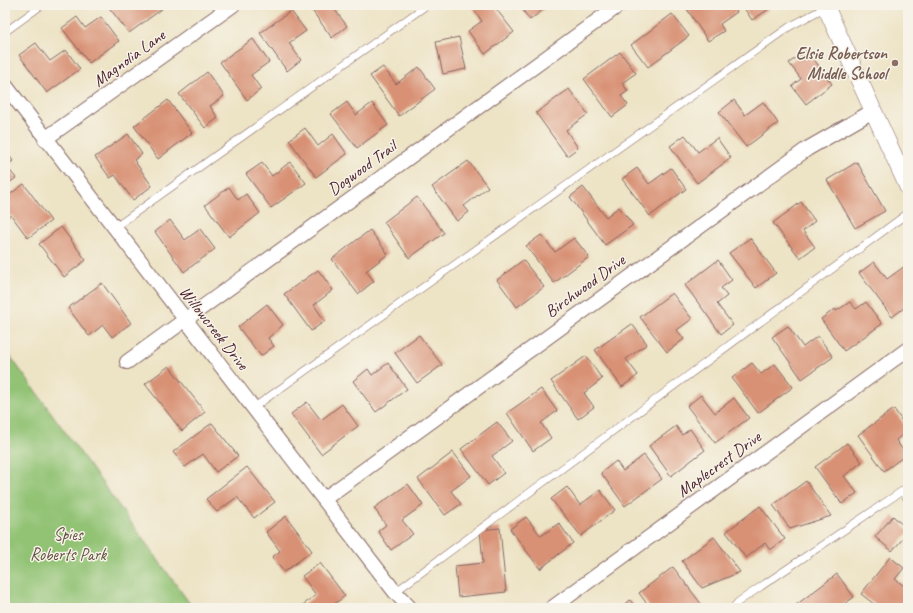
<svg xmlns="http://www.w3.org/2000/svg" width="913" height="613" viewBox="0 0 913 613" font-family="Caveat,sans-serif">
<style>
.green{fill:#92c374;stroke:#6e7150}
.building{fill:#d89174}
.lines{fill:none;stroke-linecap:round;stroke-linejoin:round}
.service-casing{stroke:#836461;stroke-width:8}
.minor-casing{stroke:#836461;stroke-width:16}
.tertiary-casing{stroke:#836461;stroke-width:18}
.service{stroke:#fff;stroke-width:7}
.minor{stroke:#fff;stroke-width:14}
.tertiary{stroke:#fff;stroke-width:17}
.education-dot{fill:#8d6e63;stroke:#f7f3e8;stroke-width:1.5}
.labels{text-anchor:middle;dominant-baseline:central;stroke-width:3;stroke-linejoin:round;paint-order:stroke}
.education-label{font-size:17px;font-weight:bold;fill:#785e54;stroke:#f7f3e8;text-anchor:end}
.street-label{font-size:17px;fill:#4a1f2b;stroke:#f7f3e8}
.park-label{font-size:17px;fill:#605041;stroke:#f7f3e8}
</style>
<rect width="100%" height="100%" fill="#f7f3e8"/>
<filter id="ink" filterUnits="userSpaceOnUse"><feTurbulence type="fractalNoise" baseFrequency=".025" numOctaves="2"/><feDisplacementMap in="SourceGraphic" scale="8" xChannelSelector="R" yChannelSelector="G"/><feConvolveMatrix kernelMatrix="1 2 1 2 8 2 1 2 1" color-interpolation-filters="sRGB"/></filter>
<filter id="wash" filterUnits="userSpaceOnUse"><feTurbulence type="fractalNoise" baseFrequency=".012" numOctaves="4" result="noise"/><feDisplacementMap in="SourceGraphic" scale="16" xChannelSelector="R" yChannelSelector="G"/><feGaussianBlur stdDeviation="0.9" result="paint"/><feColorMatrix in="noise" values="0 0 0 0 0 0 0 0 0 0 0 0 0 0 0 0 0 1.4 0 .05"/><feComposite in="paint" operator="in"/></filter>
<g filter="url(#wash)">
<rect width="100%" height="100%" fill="#ede3c5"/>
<path class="green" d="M5 349 193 608H5Z"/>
<g id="blocks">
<path class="building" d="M107 5H159L162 9 129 33Z
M308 5H342L335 10 347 26 332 38Z
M475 5H493L514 32 485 54 468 31 482 21 472 7Z
M519 5H549L530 20Z
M686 5H732L737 12 720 24 724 31 708 41 685 6Z
M742 5H766L769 9 752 20Z
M291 11 306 31 289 43 301 60 287 71 260 33Z
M672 14 689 36 648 67 631 45Z
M77 17 85 28 101 17 119 41 89 63 62 28Z
M459 37 466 69 443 74 436 42Z
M253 39 269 62 251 75 261 89 247 100 220 62Z
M36 43 50 61 66 50 80 69 47 93 19 55Z
M807 50 832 84 806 104 792 86 801 79 789 63Z
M620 52 636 73 622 83 628 91 621 96 628 105 612 117 584 79Z
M383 67 396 84 419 67 435 89 399 116 370 76Z
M207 72 224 96 210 106 218 118 205 128 179 94Z
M569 89 588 114 566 130 578 148 567 156 536 113Z
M168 100 192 133 158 159 134 126Z
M734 100 745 115 763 102 778 123 746 147 719 112Z
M347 102 356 115 372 103 388 125 357 148 331 114Z
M305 128 318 146 333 134 347 154 316 177 289 140Z
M128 134 142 154 134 160 152 186 133 200 115 175 110 178 95 157Z
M685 135 698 152 717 138 731 158 697 183 670 146Z
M5 150 13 161 6 166 16 178 5 186Z
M468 161 488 187 464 206 469 212 457 221 432 187Z
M290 162 306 183 271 208 246 174 262 163 272 176Z
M857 162 885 211 855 228 827 180Z
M637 168 649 184 671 168 686 189 650 216 622 179Z
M24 184 51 221 28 238 11 215 5 219V198Z
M229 187 238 200 246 194 260 213 229 237 205 205Z
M583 187 606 217 619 207 633 225 605 245 570 197Z
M417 197 444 233 409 258 384 222Z
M801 202 815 221 803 231 815 247 800 258 773 223Z
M170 220 185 240 200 229 215 249 184 272 155 232Z
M61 227 86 260 64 277 39 244Z
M370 230 388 254 366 271 374 281 358 294 332 259Z
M541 235 555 252 574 238 589 257 554 283 526 246Z
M750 238 776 273 756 288 729 253Z
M523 260 544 287 517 307 497 280Z
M718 260 732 280 721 288 727 296 717 304 733 325 721 334 685 285Z
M874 262 887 279 905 266 908 270V305L892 317 859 273Z
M318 270 333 290 314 305 325 321 311 331 284 294Z
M102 283 131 323 112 337 103 325 89 336 68 308Z
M672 293 692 319 677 330 684 339 667 352 640 317Z
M850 302 856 309 866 302 882 324 844 351 821 319 835 309 836 311Z
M267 304 283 325 268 338 274 346 261 356 238 327Z
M632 324 647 344 626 359 638 375 622 387 595 350Z
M788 326 803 347 818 336 833 357 802 379 772 337Z
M419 335 442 365 417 383 395 353Z
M586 356 602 379 584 393 594 407 578 419 551 381Z
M388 363 407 389 376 412 353 381 368 369 372 375Z
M752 363 761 374 775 364 793 387 758 413 732 378Z
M169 366 205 412 182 431 145 384Z
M541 389 557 411 541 423 551 438 533 451 507 413Z
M701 395 715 413 734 398 749 418 715 443 687 406Z
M307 402 321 420 342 404 358 426 321 454 291 414Z
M894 409 908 430 896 440 906 455 884 471 858 435Z
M497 422 512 441 492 456 504 473 488 485 461 449Z
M212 423 238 456 216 472 203 454 185 467 173 452Z
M676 426 682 435 690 429 705 450 671 476 649 446Z
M847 443 862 462 844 476 857 493 842 504 815 467Z
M453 452 471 476 451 491 461 504 445 515 418 479Z
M644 455 662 479 625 506 601 473 616 461 623 471Z
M247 467 275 502 254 518 237 497 217 512 206 499Z
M806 481 831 516 790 529 773 505Z
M408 484 423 505 402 520 413 534 391 550 378 531 386 525 374 508Z
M567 487 580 505 600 490 615 510 581 536 551 499Z
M760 506 785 539 770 550 765 543 746 558 726 532Z
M286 516 312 551 284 572 272 557 280 551 266 532Z
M893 516 908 530V533L892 551 875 537Z
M526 517 541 536 559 523 573 543 540 569 510 529Z
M500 528 506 592 458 597 455 566 483 563 480 530Z
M714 537 740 572 702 588 682 561Z
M890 557 904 568 895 579 908 589V608H879L861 594Z
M320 563 345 596 329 608H299L316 595 302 576Z
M673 567 702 605 698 608H676L675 606 672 608H650L639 593Z
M837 574 854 597 839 608H792Z
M630 600 636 608H619Z"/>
</g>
</g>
<g filter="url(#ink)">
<use href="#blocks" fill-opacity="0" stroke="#836461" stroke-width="1"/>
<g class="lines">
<g class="service-casing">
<path id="service" d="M5 32 42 5
M114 228 427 5
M253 408 789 27 826 7
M395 592 908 213
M733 608 738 602 902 491 908 500"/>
</g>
<g class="minor-casing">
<path id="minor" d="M5 85 395 592 410 608
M45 139 233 5
M127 362 619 5
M324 499 807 149 873 111
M552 608 908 349"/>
</g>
<g class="tertiary-casing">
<path id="tertiary" d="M825 5 908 187"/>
</g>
<use href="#service" class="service"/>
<use href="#minor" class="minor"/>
<use href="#tertiary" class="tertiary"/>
</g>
</g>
<circle class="education-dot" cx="895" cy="63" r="4"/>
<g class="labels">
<g class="education-label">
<text x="887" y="53">Elsie Robertson<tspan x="887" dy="20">Middle School</tspan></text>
</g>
<g class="street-label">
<text transform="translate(129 58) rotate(-36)">Magnolia Lane</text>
<text transform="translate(362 168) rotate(-36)">Dogwood Trail</text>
<text transform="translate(585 286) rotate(-36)">Birchwood Drive</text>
<text transform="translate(214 328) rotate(52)">Willowcreek Drive</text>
<text transform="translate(719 464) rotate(-36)">Maplecrest Drive</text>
</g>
<g class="park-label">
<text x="68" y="534">Spies<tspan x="68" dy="20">Roberts Park</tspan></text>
</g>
</g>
<rect width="913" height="613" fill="none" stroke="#f7f3e8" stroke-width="20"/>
</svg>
